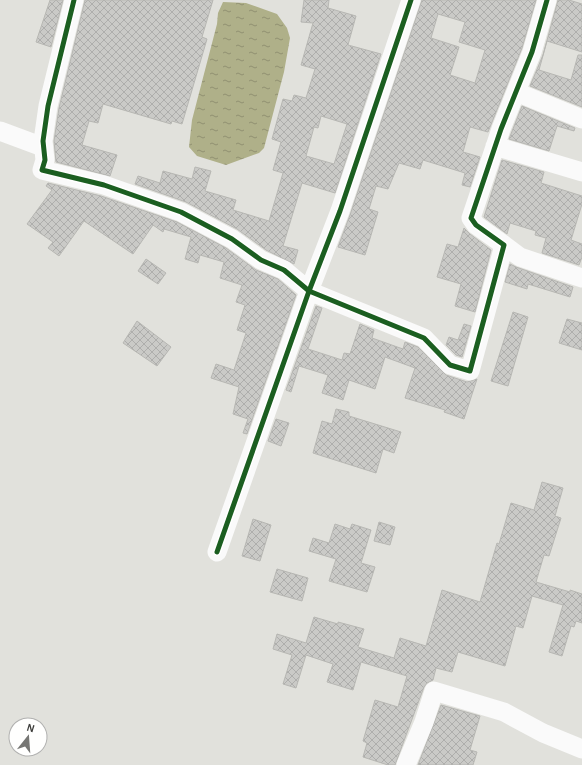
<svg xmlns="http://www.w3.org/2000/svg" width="582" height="765" viewBox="0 0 582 765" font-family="'Alegreya Sans',sans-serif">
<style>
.water{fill:url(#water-ripples)}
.building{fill:url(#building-cross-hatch);stroke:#b7b7b3;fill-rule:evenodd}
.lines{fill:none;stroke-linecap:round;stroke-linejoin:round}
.street{stroke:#fafafa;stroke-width:19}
.cycleway-casing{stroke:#fffffe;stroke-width:8}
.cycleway{stroke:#1b5e20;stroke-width:5}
</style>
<defs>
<pattern id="water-ripples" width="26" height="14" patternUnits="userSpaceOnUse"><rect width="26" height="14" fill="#afb089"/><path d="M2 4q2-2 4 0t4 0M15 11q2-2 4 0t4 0" fill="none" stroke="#909071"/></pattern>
<pattern id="building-cross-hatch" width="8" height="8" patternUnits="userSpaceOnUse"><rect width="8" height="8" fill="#cacac7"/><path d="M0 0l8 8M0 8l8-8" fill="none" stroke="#aeaeac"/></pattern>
</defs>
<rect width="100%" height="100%" fill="#e1e1dc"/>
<path class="water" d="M223 2 246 3 277 14 287 28 290 38 284 72 264 148 259 153 226 165 197 156 189 147 192 120 217 24 218 13Z"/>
<path class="building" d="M50 0H63L51 47 36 42Z
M85 0H213L202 37 207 39 182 124 172 121 171 124 103 104 98 123 89 121 82 145 117 155 110 176 56 162 54 141 59 108Z
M304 0H329L328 8 356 16 348 45 381 54 335 193 302 183 283 246 298 250 294 264 266 250 237 229 186 202 135 184 138 176 160 183 163 171 192 179 195 167 211 171 205 191 236 200 233 210 269 221 283 173 273 170 281 142 272 139 283 99 292 101 294 95 306 98 315 69 301 65 313 23 301 22ZM321 116 347 124 334 164 306 156 314 127 318 128Z
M422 0H536L522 48 488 132 470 127 463 152 480 157 470 187 462 185 465 173 423 160 420 169 399 163 388 189 376 186 369 209 378 212 365 255 338 247 350 215ZM438 14 465 22 459 42 485 50 475 83 450 75 459 47 431 38Z
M558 0H569L582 4V52L547 41 539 70 571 80 578 55H582V107L530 86 543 55Z
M522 106 575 128 574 131 557 126 549 151 509 139Z
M502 160 544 172 541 183 582 196V204L571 240 582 244V257L579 265 542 253 546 238 535 235 536 231 510 223 507 234 484 217Z
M48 183 101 196 177 222 226 248 256 270 278 279 296 295 247 434 243 433 248 419 233 414 239 387 211 378 216 364 234 370 246 333 237 330 245 305 236 302 242 285 220 278 224 262 200 255 198 263 185 259 191 237 164 229 163 232 153 225 133 254 84 221 59 256 48 248 53 242 27 224 52 190 46 186Z
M464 228 470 234 491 250 475 312 455 306 461 284 437 277 447 244 458 247Z
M146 259 166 273 158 284 138 271Z
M510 264 516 267 573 287 570 297 528 284 527 289 505 282Z
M316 306 322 308 308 349 342 360 344 353 350 354 360 324 374 330 372 338 403 349 405 342 418 347 446 375 467 382 477 379 464 419 444 412 445 410 405 398 415 368 385 357 375 389 349 380 343 400 322 393 328 375 299 366 291 392 286 390Z
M513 312 528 317 508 386 491 381Z
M567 319 582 323V350L559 343Z
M137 321 171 347 157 366 123 343Z
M464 324 471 326 462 357 456 355 446 345 449 337 458 340Z
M336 409 349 412V416L401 432 394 453 383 449 376 473 313 453 322 421 332 424Z
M276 419 289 423 281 446 268 441Z
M542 482 563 488 555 516 561 518 549 556 544 555 536 582 570 592V590L582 594V623L576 621 574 627 571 626 562 656 549 652 563 605 532 596 523 628 516 626 505 666 458 652 452 672 436 668 433 680 427 683 424 687 395 765H388L363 757 367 743 363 741 375 700 398 707 407 676 361 662 353 690 327 682 333 664 306 655 296 688 283 684 292 655 273 649 277 634 306 643 314 617 338 624V622L364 629 358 647 394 658 400 638 426 646 442 590 480 602 497 543 499 544 511 503 534 510Z
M253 519 271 525 260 561 242 556Z
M379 522 395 527 390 545 374 541Z
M335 524 350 529 352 524 371 530 361 563 375 567 367 592 329 581 336 559 309 551 313 538 329 543Z
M277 569 308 578 302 601 270 592Z
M441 705 480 716 470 750 477 752 473 765H418Z"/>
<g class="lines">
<path class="street" d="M74 0 48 106 43 141 45 160 42 170 104 185 181 212 232 239 261 260 284 270 309 291 217 552
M411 0 340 211 309 291 424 338 450 365 470 371 504 245 476 225 471 218 501 129 532 52 547 0
M516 92 582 119
M0 131 43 147
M495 146 582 172
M504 245 520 257 582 278
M406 765 424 722 434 691 504 712 543 733 582 749"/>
<g class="cycleway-casing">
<path id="cycleway" d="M74 0 48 106 43 141 45 160 42 170 104 185 181 212 232 239 261 260 284 270 309 291 217 552
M411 0 340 211 309 291 424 338 450 365 470 371 504 245 476 225 471 218 501 129 532 52 547 0"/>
</g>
<use href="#cycleway" class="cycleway"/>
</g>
<g transform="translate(28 737) rotate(17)"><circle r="19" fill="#fffffe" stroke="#b1b1b0"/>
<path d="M0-3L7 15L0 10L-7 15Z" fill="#767673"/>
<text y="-6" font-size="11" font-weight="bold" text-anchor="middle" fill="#3d3d3a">N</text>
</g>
</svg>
